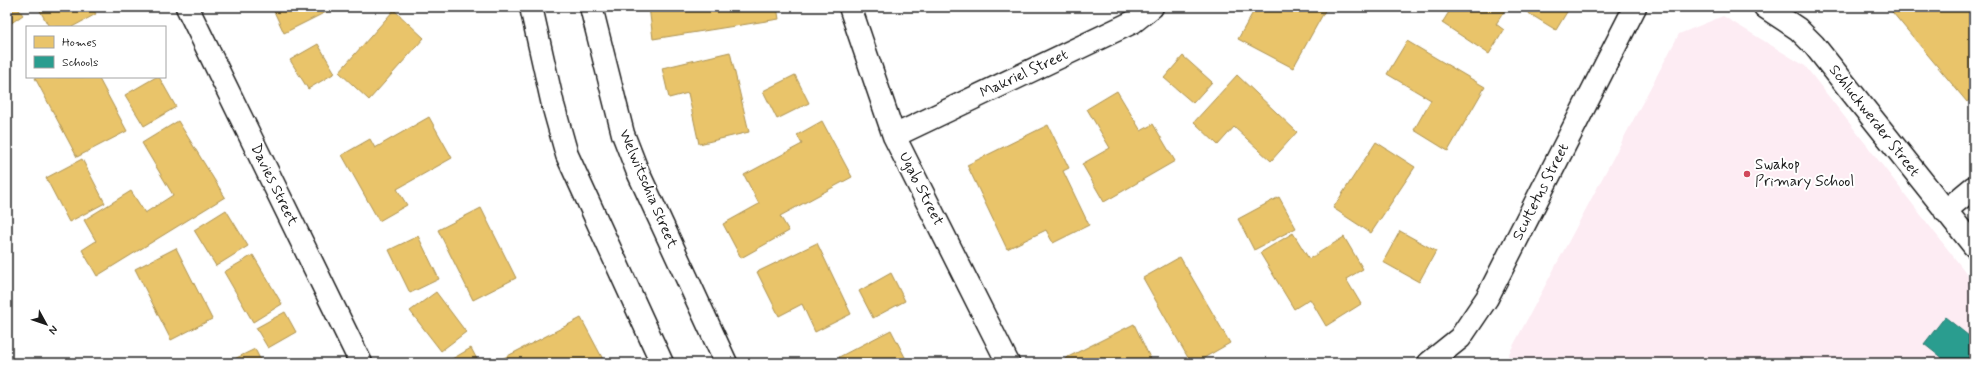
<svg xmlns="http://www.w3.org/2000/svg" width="1981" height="370" viewBox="0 0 1981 370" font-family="Mynerve,sans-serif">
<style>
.built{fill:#fdecf3}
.homes{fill:#e9c46a;stroke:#ac9253}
.schools{fill:#2a9d8f;stroke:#26766c}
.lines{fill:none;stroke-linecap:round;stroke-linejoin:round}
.minor-casing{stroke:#1c1c1c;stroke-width:25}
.minor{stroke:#fff;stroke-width:22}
.poi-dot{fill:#d1495b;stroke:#fff;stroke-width:1.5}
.labels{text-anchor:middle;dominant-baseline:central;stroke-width:4;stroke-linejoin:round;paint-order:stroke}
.street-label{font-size:15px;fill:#1c1c1c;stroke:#fff}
.poi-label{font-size:15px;fill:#1c1c1c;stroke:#fff;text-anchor:start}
</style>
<rect width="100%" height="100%" fill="#fff"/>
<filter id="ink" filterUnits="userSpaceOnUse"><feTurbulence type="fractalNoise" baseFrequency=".025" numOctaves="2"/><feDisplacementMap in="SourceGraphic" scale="8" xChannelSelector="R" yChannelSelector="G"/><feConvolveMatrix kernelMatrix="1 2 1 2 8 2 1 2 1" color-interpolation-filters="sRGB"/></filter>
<g filter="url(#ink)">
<path class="built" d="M1723 16 1805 66 1974 283V363H1504L1679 34Z"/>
<path class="homes" d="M7 7H17L23 15 7 26Z
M38 7H92L96 14 72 27H49Z
M272 7H336L284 33Z
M649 7H777L779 19 653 39Z
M1256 7H1327L1293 68 1238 39Z
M1452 7H1507L1496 24 1504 30 1489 54 1442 23Z
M1528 7H1570L1556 30 1525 11Z
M1888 7H1966L1974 16V96L1967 102Z
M394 10 424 38 369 100 339 72Z
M1407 41 1485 87 1448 151 1414 130 1431 100 1387 74Z
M318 44 335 73 308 89 290 60Z
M730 52 749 132 699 144 688 93 669 98 662 68Z
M1183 56 1212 82 1193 103 1164 78Z
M795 75 809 103 777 119 763 91Z
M1237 75 1297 132 1271 161 1234 127 1218 145 1194 122Z
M37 77H98L127 131 77 157 35 78Z
M156 77H159L176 107 144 126 125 95Z
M1117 91 1141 131 1153 124 1175 161 1104 202 1082 164 1110 148 1087 109Z
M429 117 452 158 397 189 407 205 379 221 342 155 370 139 375 148Z
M178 121 225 197 97 276 82 250 96 241 84 220 131 191 145 213 173 195 142 143Z
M822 121 852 177 780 216 789 231 741 258 723 224 759 204 744 175 802 144 797 135Z
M1048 125 1069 168 1063 171 1089 225 1053 243 1046 230 1007 249 967 165Z
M1376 142 1415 167 1371 233 1333 208Z
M82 159 105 203 69 222 46 178Z
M1279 197 1296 228 1254 250 1238 219Z
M481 208 516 278 473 300 438 230Z
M226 210 248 246 216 266 194 230Z
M1400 231 1436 251 1419 282 1383 262Z
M1293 233 1309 259 1344 237 1363 269 1346 279 1361 304 1326 326 1310 299 1294 309 1260 253Z
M418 236 439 279 410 293 389 250Z
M817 243 851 314 815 332 802 304 779 316 757 272Z
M176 248 212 319 171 340 135 269Z
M253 255 282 304 253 322 224 272Z
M1180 257 1230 343 1195 363H1191L1143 278Z
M891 273 905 301 873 318 859 291Z
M436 292 466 332 441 351 410 311Z
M285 312 296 332 268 348 256 328Z
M581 318 605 363H494Z
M1134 324 1152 362 1068 363 1066 358Z
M891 330 908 363H842L839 357Z
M471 348 479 363H448L447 362Z
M255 349 262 363H226Z"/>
<path class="schools" d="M1945 317 1974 340V363H1948L1924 344Z"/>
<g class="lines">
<g class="minor-casing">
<path id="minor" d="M187 7 361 363
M531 7 553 105 567 155 662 363
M591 7 623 134 637 170 726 363
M850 7 894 136 1008 363
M1765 7 1798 29 1814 45 1974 246
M894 136 1133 22 1152 7
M1945 211 1974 187
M1429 363 1460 338 1487 298 1635 7"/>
</g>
<use href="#minor" class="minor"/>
</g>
</g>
<circle class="poi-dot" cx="1747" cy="174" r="4"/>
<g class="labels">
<g class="street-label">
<text transform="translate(1024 74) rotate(-25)">Makriel Street</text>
<text transform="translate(1874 121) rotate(52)">Schluckwerder Street</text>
<text transform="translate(274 185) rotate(64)">Davies Street</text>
<text transform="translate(648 189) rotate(67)">Welwitschia Street</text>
<text transform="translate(921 189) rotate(63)">Ugab Street</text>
<text transform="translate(1541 192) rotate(-63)">Scultetus Street</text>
</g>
<g class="poi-label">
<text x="1755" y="165">Swakop<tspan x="1755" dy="17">Primary School</tspan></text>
</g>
</g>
<rect width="1981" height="370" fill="none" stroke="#fff" stroke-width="24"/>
<rect x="12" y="12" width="1957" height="346" fill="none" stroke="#1c1c1c" stroke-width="1.5" filter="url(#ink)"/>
<rect x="26" y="26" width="140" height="52" fill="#ffffff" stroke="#a4a4a4"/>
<rect x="34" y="36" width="20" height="12" fill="#e9c46a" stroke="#a4a4a4"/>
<text x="62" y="46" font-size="12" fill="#1c1c1c">Homes</text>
<rect x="34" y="56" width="20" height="12" fill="#2a9d8f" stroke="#a4a4a4"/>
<text x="62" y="66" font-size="12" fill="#1c1c1c">Schools</text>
<g transform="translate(46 324) rotate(130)" stroke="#ffffff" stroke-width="3" paint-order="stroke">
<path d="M0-3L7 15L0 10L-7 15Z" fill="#1c1c1c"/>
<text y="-6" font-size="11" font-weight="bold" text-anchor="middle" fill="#1c1c1c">N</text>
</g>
</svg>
